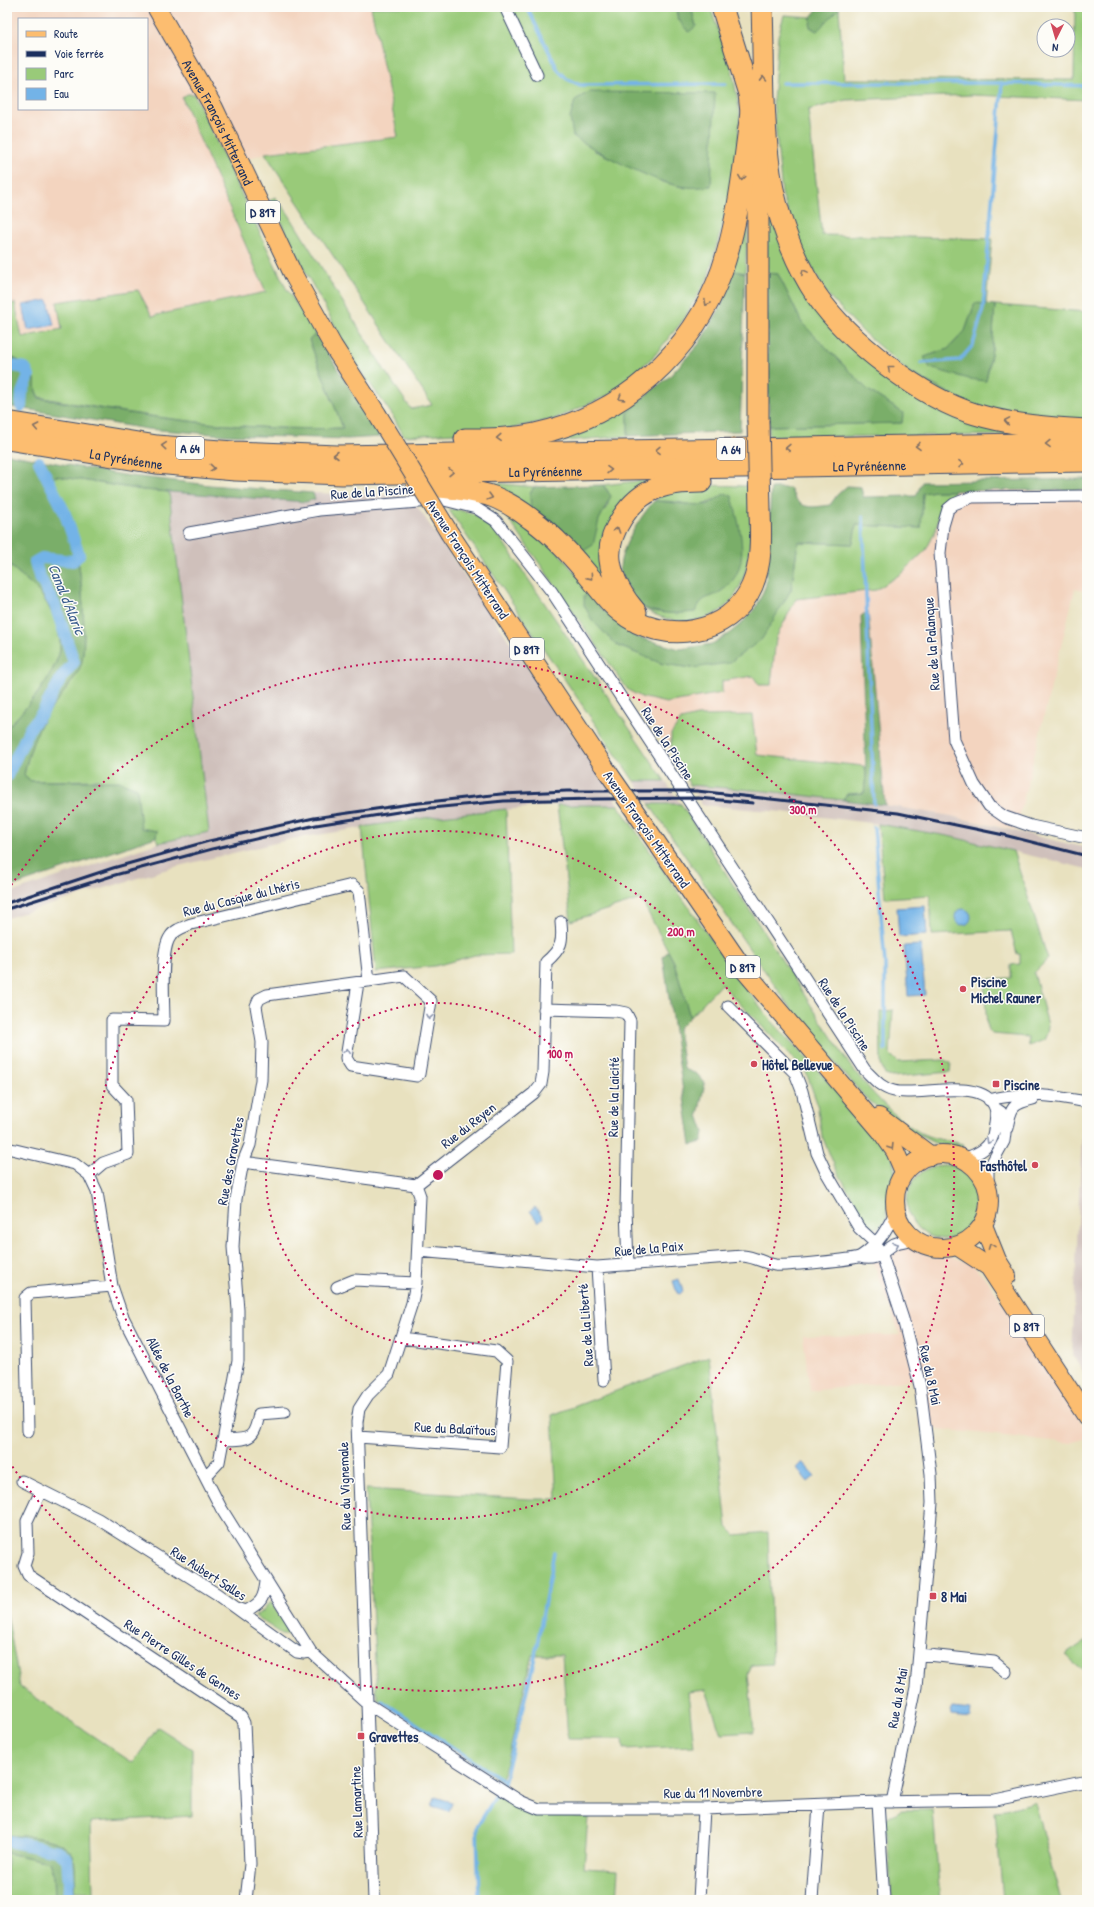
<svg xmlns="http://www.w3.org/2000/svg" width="1094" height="1907" viewBox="0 0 1094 1907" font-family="'Patrick Hand',sans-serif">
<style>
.built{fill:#f3d4bf;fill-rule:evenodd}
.industrial{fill:#cfc0bb}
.green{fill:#99ca79;stroke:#5a7c6c;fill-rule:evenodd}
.forest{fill:#7aae69;stroke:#4a6e64}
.water{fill:#73b3e7;stroke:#4771a2}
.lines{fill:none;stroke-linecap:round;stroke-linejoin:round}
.stream{stroke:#73b3e7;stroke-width:3.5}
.canal{stroke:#73b3e7;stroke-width:12}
.street-casing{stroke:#3a4a6d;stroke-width:13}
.primary-casing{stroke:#3a4a6d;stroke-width:20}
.highway-casing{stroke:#3a4a6d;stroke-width:23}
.street{stroke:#fff;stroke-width:11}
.primary{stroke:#fcbd6f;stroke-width:18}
.highway{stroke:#fcbd6f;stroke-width:21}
.rail{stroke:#1b2f5e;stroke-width:3}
.primary-bridge-casing{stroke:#3a4a6d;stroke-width:20;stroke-linecap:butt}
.highway-bridge-casing{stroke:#3a4a6d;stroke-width:23;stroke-linecap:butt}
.primary-bridge{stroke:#fcbd6f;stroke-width:18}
.highway-bridge{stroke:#fcbd6f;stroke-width:21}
.oneway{stroke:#806f66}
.oneway2{stroke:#8d97ae}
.ring{fill:none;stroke:#c2185b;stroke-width:2;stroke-dasharray:2 4}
.poi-dot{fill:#d1495b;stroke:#fdfcf7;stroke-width:1.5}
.labels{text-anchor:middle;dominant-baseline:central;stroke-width:3;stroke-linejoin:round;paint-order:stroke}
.shield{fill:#fdfcf7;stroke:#5f6c8c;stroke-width:1}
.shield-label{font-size:13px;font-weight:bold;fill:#1b2f5e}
.street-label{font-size:14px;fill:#1b2f5e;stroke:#fdfcf7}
.poi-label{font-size:14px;font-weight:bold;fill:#1b2f5e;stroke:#fdfcf7;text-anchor:start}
.water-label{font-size:15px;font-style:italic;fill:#3a5d8e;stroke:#fdfcf7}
.centre{fill:#c2185b;stroke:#fdfcf7;stroke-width:2}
.ring-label{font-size:12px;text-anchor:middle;font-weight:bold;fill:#c2185b;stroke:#fdfcf7;stroke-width:3;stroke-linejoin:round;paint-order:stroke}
</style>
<rect width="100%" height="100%" fill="#fdfcf7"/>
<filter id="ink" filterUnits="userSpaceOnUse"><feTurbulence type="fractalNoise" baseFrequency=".025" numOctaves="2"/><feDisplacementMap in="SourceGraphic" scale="8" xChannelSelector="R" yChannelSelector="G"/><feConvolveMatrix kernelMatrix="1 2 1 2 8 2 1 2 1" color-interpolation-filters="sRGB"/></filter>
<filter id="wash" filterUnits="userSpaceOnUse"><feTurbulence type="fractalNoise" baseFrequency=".012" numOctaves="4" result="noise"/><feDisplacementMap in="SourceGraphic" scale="16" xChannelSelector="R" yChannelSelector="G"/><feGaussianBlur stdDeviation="0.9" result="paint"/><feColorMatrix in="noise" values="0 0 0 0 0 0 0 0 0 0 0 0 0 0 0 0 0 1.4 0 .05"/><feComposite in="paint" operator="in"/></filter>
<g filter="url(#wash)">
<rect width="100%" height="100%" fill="#e8e1bf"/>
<path class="built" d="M7 7H371L398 138 265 153 228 165 194 94 182 98 266 292 152 316 57 302 62 329 22 337 15 304 7 305 9 273 7 264ZM19 19H147V109H19Z
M1087 490V592L1075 589 1016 830 951 816 885 805 868 611 861 616 864 766 757 755 752 715 671 734V753L628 690 641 697 722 693V681L754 676 773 655 776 638 796 599 876 590 902 573 926 550 936 530 940 510 955 491Z
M912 1245 933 1258 952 1257 971 1264 986 1278 1087 1431V1438L1071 1443 920 1427 912 1380 810 1391 803 1336 900 1335 872 1258 895 1248Z"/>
<path class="industrial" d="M169 492 315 499 313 493 410 496 606 782 618 805H557L431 817 292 839 174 867 7 918V894L158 843 209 832Z
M634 781H665L681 804H649Z
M690 785 766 791 885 805 951 816 1087 848V869L948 836 878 824 782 812 702 805Z
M1083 1108 1087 1109V1377L1072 1355Z"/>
<path class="green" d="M371 7H675L678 20 696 26 691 7H710L732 69 740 114 737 154 732 190 708 277 684 319 654 356 611 394 554 419 503 430 404 436 391 413 356 364 306 273 270 200 275 197 288 213 387 374 411 409 432 405 265 153 398 137ZM593 150 686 188 663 182Z
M1075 7H1087V100L973 95 846 100 808 110 822 235 992 239 986 304 975 303 965 331 948 349 925 357 986 381 992 349 995 305 1087 312V422L1056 421 974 406 909 372 864 333 827 294 801 249 782 194 773 101 778 36 784 15 811 17 810 27 817 31 839 9 844 79 1074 80Z
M187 94H194L286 288 316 334 309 340 343 428C240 432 140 416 39 397 33 388 37 383 34 376 30 365 17 360 7 355V305L15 303 22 337 62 329 57 302 138 290 152 316 266 292 182 98Z
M744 210 749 211 745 273 731 270Z
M769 213 853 343 1027 435 769 437V426L902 423 903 413 868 390 802 323 778 274 766 273Z
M637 402 628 412V436L551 442 549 436Z
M56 476 143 490 169 492 209 832 158 843 156 837 157 831 141 829 99 780 31 781 24 775C29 752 35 732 48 713 57 700 77 678 81 665 88 641 81 558 72 534 66 516 50 503 49 482Z
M655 479 641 490 606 571 597 577 578 550 608 505V491L603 485Z
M473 481 534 487 530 494 531 512Z
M749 486C752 532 757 609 697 620 674 624 656 617 637 604L652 611 678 614 699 603 704 598 718 593 714 499C702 509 690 504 676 502 668 501 661 501 654 501 679 481 718 486 749 486Z
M935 491H955L940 510 936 530 926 550 902 573 876 590 796 599 776 638 771 685H759L753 676 722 681V693L666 703 641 697 628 690 507 517 515 518 558 552 591 593 616 645 663 664 692 668 791 590 798 542 853 544 856 525 921 528 923 493Z
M455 509 474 514 495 530 665 781H634L449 510Z
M7 563C18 573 33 584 42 596 52 609 64 638 59 654 50 682 27 707 7 728Z
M752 715 757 755 864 766 866 775 864 793 847 794 843 800 766 791 690 785 671 753V734L681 720 697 716Z
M649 804H681L849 1064C869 1089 891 1116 919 1132 931 1139 950 1141 964 1144L961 1149 935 1143 903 1128 865 1097 805 1029Z
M557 805H618L733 971 769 1018 855 1111 892 1155 895 1174 886 1219 880 1226 874 1229 868 1225 835 1167 822 1136 817 1103 806 1072 721 984 690 1017 674 962 641 899 571 921Z
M506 809 511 954 475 955 435 966 376 972 362 827 431 817Z
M878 824 948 836 1013 851 1048 959 1034 973 1048 1025 1047 1033 1044 1040 1029 1046 1028 1037 992 1034 987 1028 984 979 1011 978V965L1020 964V954H1017L1011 931 932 935 930 895 885 898Z
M893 1010 890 1054 898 1062 944 1060 951 1063 950 1072 892 1077 885 1075 881 1065 880 1012Z
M907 1202a37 37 0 1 1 74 0a37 37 0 1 1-74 0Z
M709 1356 727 1527 735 1535 768 1532 772 1664 752 1665 748 1673 754 1732 721 1734 706 1690 688 1692 694 1746 624 1749 623 1739H568L562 1655H532L507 1763 500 1781 377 1698 366 1489 530 1499H557L552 1415Z
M270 1601 290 1630 291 1634H282L255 1616 263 1611Z
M7 1614 20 1687 133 1763 158 1727 192 1749V1816L91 1822 93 1892 75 1891C74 1883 76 1863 73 1856 62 1836 27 1837 7 1835Z
M1087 1640V1673L1065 1655Z
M497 1794 531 1815 588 1817 584 1868 618 1870 616 1900H480L477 1827Z
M1034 1802 1061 1900H1003L995 1811 1005 1810Z
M901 1810H933L940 1900H892L886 1819Z
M7 1853 49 1862 54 1876 55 1900H7Z"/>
<path class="forest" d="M675 7H691L696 26 689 32C680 25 678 17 675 7Z
M819 7H839V9L817 31 810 27 811 17Z
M589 92 715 93 711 186C703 187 694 188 686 187 658 185 597 152 573 136L570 118 575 100Z
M731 270 745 273 740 431 628 436V412L637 402 669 377 699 344 721 307Z
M766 273 778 274 802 323 868 390 903 413 902 423 769 426Z
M975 303 995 305 992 349 986 381 969 379 930 368 924 357 948 349 965 331Z
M316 334 380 437 348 439 226 435 147 429 7 406V355C17 360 30 365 34 376 37 383 33 388 39 398 140 416 240 432 343 428L309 340Z
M7 454 123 475 210 485 313 493 315 499 306 502 143 490 56 476 49 482C50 502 66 516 72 534 81 558 88 641 81 665 77 677 57 700 48 713 35 732 29 752 24 775L31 781H119L137 788 141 828 157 831 156 837 7 888V728C27 707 50 682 59 654 64 638 52 609 42 596 33 584 18 573 7 563Z
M1087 479V490L935 491 923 493 921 528 856 525 853 544 798 542 791 590 762 639 729 663 692 668 663 664 616 645 592 620 584 605V596L591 593 601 608 636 637 680 649 712 644 730 633 744 621 757 606 766 585 771 488H790C799 510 809 508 830 505L837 495 847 486 861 487 863 497 916 496 922 482Z
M603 485 611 496 599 520 593 545 585 550H578L531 512 530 494 534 487Z
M724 494 732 496C740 529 754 570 720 592 706 601 704 594 695 612 678 614 652 615 638 604 634 601 631 593 629 589 626 584 623 580 621 575 615 554 641 516 654 501 665 501 701 507 708 504 713 502 719 497 724 494Z
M868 611 885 805 843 800 847 794 864 793 866 775 861 616Z
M668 951 674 962 690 1017 678 1029 684 1069 697 1074 705 1083 698 1115 704 1132 702 1142 691 1145 663 957Z
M7 1835C27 1837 62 1836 73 1856 77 1864 75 1890 75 1900H55L54 1876 49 1862 7 1853Z"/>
<path class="water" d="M48 300 54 325 28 330 23 305Z
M925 906 927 935 899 937 897 908Z
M955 917a8 8 0 1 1 16 0a8 8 0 1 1-16 0Z
M921 945 925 995 908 996 904 946Z
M535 1207 543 1218 538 1222 530 1211Z
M679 1279 683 1291 680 1294 677 1293 673 1281Z
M802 1462 815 1476 808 1482 796 1468Z
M952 1708 971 1710 970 1718 952 1716 950 1712Z
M435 1797 452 1802 449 1811 432 1806Z"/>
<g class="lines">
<path class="stream" d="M527 7 558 70 567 79 580 85 726 84
M782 83H1002L1087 86
M921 363 960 360 973 345 983 309 1002 83
M863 517 874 804
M874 827 885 964V1050
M382 1701 504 1781
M504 1783 534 1661 554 1552
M479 1900 477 1827 497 1794"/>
<path class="canal" d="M7 365 25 368 29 376 22 393 21 406
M7 776 30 728 42 713 62 677 74 662 55 605 39 576 35 562 42 558 73 561 79 555 64 511 39 462
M7 1841 58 1851 67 1859 69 1884 68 1900"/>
</g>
</g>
<g filter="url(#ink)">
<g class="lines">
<g class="street-casing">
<path id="street" d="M505 7 537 75
M1087 496 972 497 954 504 948 509 943 526 940 553 954 740 974 784 989 806 1005 817 1031 826 1087 838
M189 533 319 510 444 500 476 508 496 521 552 592 865 1070C874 1079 881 1088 894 1091 918 1097 984 1076 995 1108 997 1114 995 1123 994 1130 992 1148 978 1154 963 1159
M728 1006 795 1073 802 1091 817 1153 826 1172 859 1228 875 1243 882 1255 903 1319 920 1386 931 1474 932 1503 916 1687 892 1802
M544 1009 616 1011 626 1013 630 1021 626 1209 628 1265
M989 1100C1022 1091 1055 1096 1087 1102
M1007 1128C1011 1107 1012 1104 1033 1099
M7 1148 75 1164 89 1175 97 1192 112 1286 122 1315 221 1508 311 1652 368 1704 520 1801 539 1809H704L878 1802 995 1800 1087 1781
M243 1162 416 1185 534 1093 541 1084 543 1072 546 962C562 948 563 942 561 922
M89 1175 103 1163 128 1154 126 1100 112 1085V1020L164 1021C164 1002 160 951 170 937 174 930 184 927 191 924L352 885 359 891 369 981
M988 1190V1170L1004 1141 1005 1133 1001 1112 995 1108
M418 1251 597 1267 743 1256C755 1257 764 1263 775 1265 784 1266 855 1260 861 1256 878 1245 887 1229 896 1211
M860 1257C878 1262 881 1252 894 1244 900 1241 907 1241 913 1239
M597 1267 604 1380
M337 1287 354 1280 416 1283
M28 1431 25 1298 31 1293 112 1286
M358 1437 500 1447 507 1361 496 1351 402 1338
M223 1440C249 1439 254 1441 259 1414L285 1412
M206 1476 219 1462 238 1361V1310L233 1247 236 1199 243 1162 250 1145 261 1080 262 1042 256 1006 259 999 267 995 404 976 431 1001 419 1074 417 1076 351 1066 346 1058 358 983
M22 1481 98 1519 217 1594 297 1652 304 1653 311 1652
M41 1491 27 1521 28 1553 24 1566 28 1575 241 1717 244 1723 250 1864 246 1900
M237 1608 246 1611C261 1603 264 1599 266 1582
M919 1654 994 1662 1006 1672
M878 1802 884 1900
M374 1900 357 1422 359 1409 368 1395 389 1374 412 1303 416 1283 420 1196 416 1185
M699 1900 704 1809
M812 1900 819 1805"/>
</g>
<g class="primary-casing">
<g id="primary">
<path id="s1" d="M156 7 214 108 294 276 333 346 377 414"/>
<path d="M450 534 603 765"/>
<path d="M648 830 745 971 881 1131 895 1151 904 1172"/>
<path d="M879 1117 931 1156"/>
<circle cx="942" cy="1201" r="47"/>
<path d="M983 1225 997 1260 1007 1276"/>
<path d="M957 1246 989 1267 1087 1417"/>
</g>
</g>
<g class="highway-casing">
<g id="highway">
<path d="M722 7 749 94 752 122"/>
<path d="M762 7C764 62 762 118 770 173 776 213 794 262 817 296 847 340 923 399 975 414 1011 425 1050 428 1087 430"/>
<path d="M758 157V420"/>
<path d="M7 422 157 446 233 452 337 456 1087 443"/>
<path id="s2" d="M7 439 156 463 235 470 342 474 1087 461"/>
<path d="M465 439C488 439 512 439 535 434 622 416 692 354 722 270 739 219 744 165 751 112"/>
<path d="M417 486C438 486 474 490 494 497 506 502 521 511 531 519 555 536 574 558 593 581 601 591 610 604 621 612 661 645 730 637 752 586 762 563 761 537 760 512"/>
<path d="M636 612C624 599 612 579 610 560 607 532 630 499 655 489 669 483 685 482 701 482"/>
</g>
</g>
<use href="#street" class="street"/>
<use href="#primary" class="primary"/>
<use href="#highway" class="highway"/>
<path class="rail" d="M7 903 113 868 209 841 314 818 410 804 501 794 567 791H697L898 813 1004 835 1087 856
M7 909 115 875 212 849 316 825 411 810 504 801 596 799 698 798 753 803"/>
<g class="primary-bridge-casing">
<path id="primary-bridge" d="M377 414 450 534
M603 765 648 830"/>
</g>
<g class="highway-bridge-casing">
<path id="highway-bridge" d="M758 420 760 512"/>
</g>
<use href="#primary-bridge" class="primary-bridge"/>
<use href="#highway-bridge" class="highway-bridge"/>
</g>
<defs><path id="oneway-chevron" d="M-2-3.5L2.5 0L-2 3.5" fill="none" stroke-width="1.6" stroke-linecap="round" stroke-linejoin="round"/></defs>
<g class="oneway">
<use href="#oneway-chevron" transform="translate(763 78) rotate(-91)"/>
<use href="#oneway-chevron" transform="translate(742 178) rotate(98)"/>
<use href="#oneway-chevron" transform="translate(804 272) rotate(-118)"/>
<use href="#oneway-chevron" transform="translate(707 303) rotate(119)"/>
<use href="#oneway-chevron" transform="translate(890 368) rotate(-141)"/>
<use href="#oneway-chevron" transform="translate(621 398) rotate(148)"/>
<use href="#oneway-chevron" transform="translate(1007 421) rotate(-170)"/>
<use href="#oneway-chevron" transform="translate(36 427) rotate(-169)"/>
<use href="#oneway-chevron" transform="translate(499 438) rotate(177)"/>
<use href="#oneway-chevron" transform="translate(1048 444) rotate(179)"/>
<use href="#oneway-chevron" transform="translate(164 446) rotate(-175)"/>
<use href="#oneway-chevron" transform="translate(918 446) rotate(179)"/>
<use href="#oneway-chevron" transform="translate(788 448) rotate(179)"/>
<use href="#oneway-chevron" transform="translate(658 450) rotate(179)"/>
<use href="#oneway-chevron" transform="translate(336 455) rotate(-180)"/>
<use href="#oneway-chevron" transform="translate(961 464) rotate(-1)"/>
<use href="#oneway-chevron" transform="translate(212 468) rotate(5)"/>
<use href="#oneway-chevron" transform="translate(609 470) rotate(-1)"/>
<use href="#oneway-chevron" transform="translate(451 472) rotate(-1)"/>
<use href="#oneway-chevron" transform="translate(490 497) rotate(15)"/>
<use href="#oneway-chevron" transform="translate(617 530) rotate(-71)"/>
<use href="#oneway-chevron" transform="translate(590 577) rotate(50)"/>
<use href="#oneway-chevron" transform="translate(891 1147) rotate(58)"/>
<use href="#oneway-chevron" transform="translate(991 1246) rotate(-111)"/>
</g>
<g class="oneway2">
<use href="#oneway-chevron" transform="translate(429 1017) rotate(100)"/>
<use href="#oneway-chevron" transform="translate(347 1051) rotate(-82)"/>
<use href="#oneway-chevron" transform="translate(989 1141) rotate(120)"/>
<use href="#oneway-chevron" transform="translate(896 1245) rotate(-23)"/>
</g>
</g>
<g class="ring">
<circle cx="438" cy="1175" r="172"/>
<circle cx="438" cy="1175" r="344"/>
<path d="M8 890A516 516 0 1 1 8 1460"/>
</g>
<g class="poi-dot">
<circle cx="963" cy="989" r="4"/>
<circle cx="754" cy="1064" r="4"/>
<rect x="992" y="1080" width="8" height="8" rx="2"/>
<circle cx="1035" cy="1165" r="4"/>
<rect x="929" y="1592" width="8" height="8" rx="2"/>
<rect x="357" y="1732" width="8" height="8" rx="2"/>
</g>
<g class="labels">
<g class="shield">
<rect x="246" y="201" width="34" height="22" rx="3"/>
<rect x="176" y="437" width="28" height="22" rx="3"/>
<rect x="717" y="438" width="28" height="22" rx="3"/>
<rect x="510" y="638" width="34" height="22" rx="3"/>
<rect x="726" y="956" width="34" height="22" rx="3"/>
<rect x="1010" y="1315" width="34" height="22" rx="3"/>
</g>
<g class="shield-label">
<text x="263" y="212">D 817</text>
<text x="190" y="448">A 64</text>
<text x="731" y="449">A 64</text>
<text x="527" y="649">D 817</text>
<text x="743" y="967">D 817</text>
<text x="1027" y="1326">D 817</text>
</g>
<g class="street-label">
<text stroke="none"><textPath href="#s1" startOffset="131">Avenue François Mitterrand</textPath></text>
<text stroke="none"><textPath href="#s2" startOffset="121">La Pyrénéenne</textPath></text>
<text stroke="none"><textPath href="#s2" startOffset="865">La Pyrénéenne</textPath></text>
<text stroke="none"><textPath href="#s2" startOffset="541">La Pyrénéenne</textPath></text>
<text transform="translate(372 491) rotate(-4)">Rue de la Piscine</text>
<text transform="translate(468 559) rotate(57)">Avenue François Mitterrand</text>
<text transform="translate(931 644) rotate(-94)">Rue de la Palanque</text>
<text transform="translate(668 743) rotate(57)">Rue de la Piscine</text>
<text transform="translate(647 829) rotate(55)">Avenue François Mitterrand</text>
<text transform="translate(241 897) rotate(-14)">Rue du Casque du Lhéris</text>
<text transform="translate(845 1014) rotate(57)">Rue de la Piscine</text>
<text transform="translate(613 1097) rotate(-89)">Rue de la Laicité</text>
<text transform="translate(468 1125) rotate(-38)">Rue du Reyen</text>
<text transform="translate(230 1161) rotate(-79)">Rue des Gravettes</text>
<text transform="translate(649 1248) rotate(-5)">Rue de la Paix</text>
<text transform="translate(585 1325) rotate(-94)">Rue de la Liberté</text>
<text transform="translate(931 1375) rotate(78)">Rue du 8 Mai</text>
<text transform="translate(171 1377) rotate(63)">Allée de la Barthe</text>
<text transform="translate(455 1428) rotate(3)">Rue du Balaïtous</text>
<text transform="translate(344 1486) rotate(-92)">Rue du Vignemale</text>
<text transform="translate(209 1573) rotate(33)">Rue Aubert Salles</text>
<text transform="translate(183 1659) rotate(33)">Rue Pierre Gilles de Gennes</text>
<text transform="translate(897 1698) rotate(-80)">Rue du 8 Mai</text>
<text transform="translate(713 1792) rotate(-1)">Rue du 11 Novembre</text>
<text transform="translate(356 1802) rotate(-92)">Rue Lamartine</text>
</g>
<g class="poi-label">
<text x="971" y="981">Piscine<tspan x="971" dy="16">Michel Rauner</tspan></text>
<text x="762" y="1064">Hôtel Bellevue</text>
<text x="1004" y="1084">Piscine</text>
<text x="1027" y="1165" text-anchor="end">Fasthôtel</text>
<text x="941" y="1596">8 Mai</text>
<text x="369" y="1736">Gravettes</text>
</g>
<g class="water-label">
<text transform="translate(67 599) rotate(68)">Canal d'Alaric</text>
</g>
</g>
<circle cx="438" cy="1175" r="6" class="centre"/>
<g class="ring-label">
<text x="803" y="814">300 m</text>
<text x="681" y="936">200 m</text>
<text x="560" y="1058">100 m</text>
</g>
<rect width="1094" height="1907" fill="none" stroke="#fdfcf7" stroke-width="24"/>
<rect x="18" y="18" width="130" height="92" fill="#fdfcf7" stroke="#a3aaba"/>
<rect x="26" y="31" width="20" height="6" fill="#fcbd6f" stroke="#a3aaba"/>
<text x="54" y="38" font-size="12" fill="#1b2f5e">Route</text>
<rect x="26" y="51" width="20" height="6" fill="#1b2f5e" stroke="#a3aaba"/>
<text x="54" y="58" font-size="12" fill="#1b2f5e">Voie ferrée</text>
<rect x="26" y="68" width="20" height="12" fill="#99ca79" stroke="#a3aaba"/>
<text x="54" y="78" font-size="12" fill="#1b2f5e">Parc</text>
<rect x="26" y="88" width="20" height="12" fill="#73b3e7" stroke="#a3aaba"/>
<text x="54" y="98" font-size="12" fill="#1b2f5e">Eau</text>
<g transform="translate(1056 38) rotate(185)"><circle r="19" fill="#fdfcf7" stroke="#a3aaba"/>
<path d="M0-3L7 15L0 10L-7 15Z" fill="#d1495b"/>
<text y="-6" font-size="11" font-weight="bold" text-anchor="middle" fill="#1b2f5e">N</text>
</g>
</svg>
